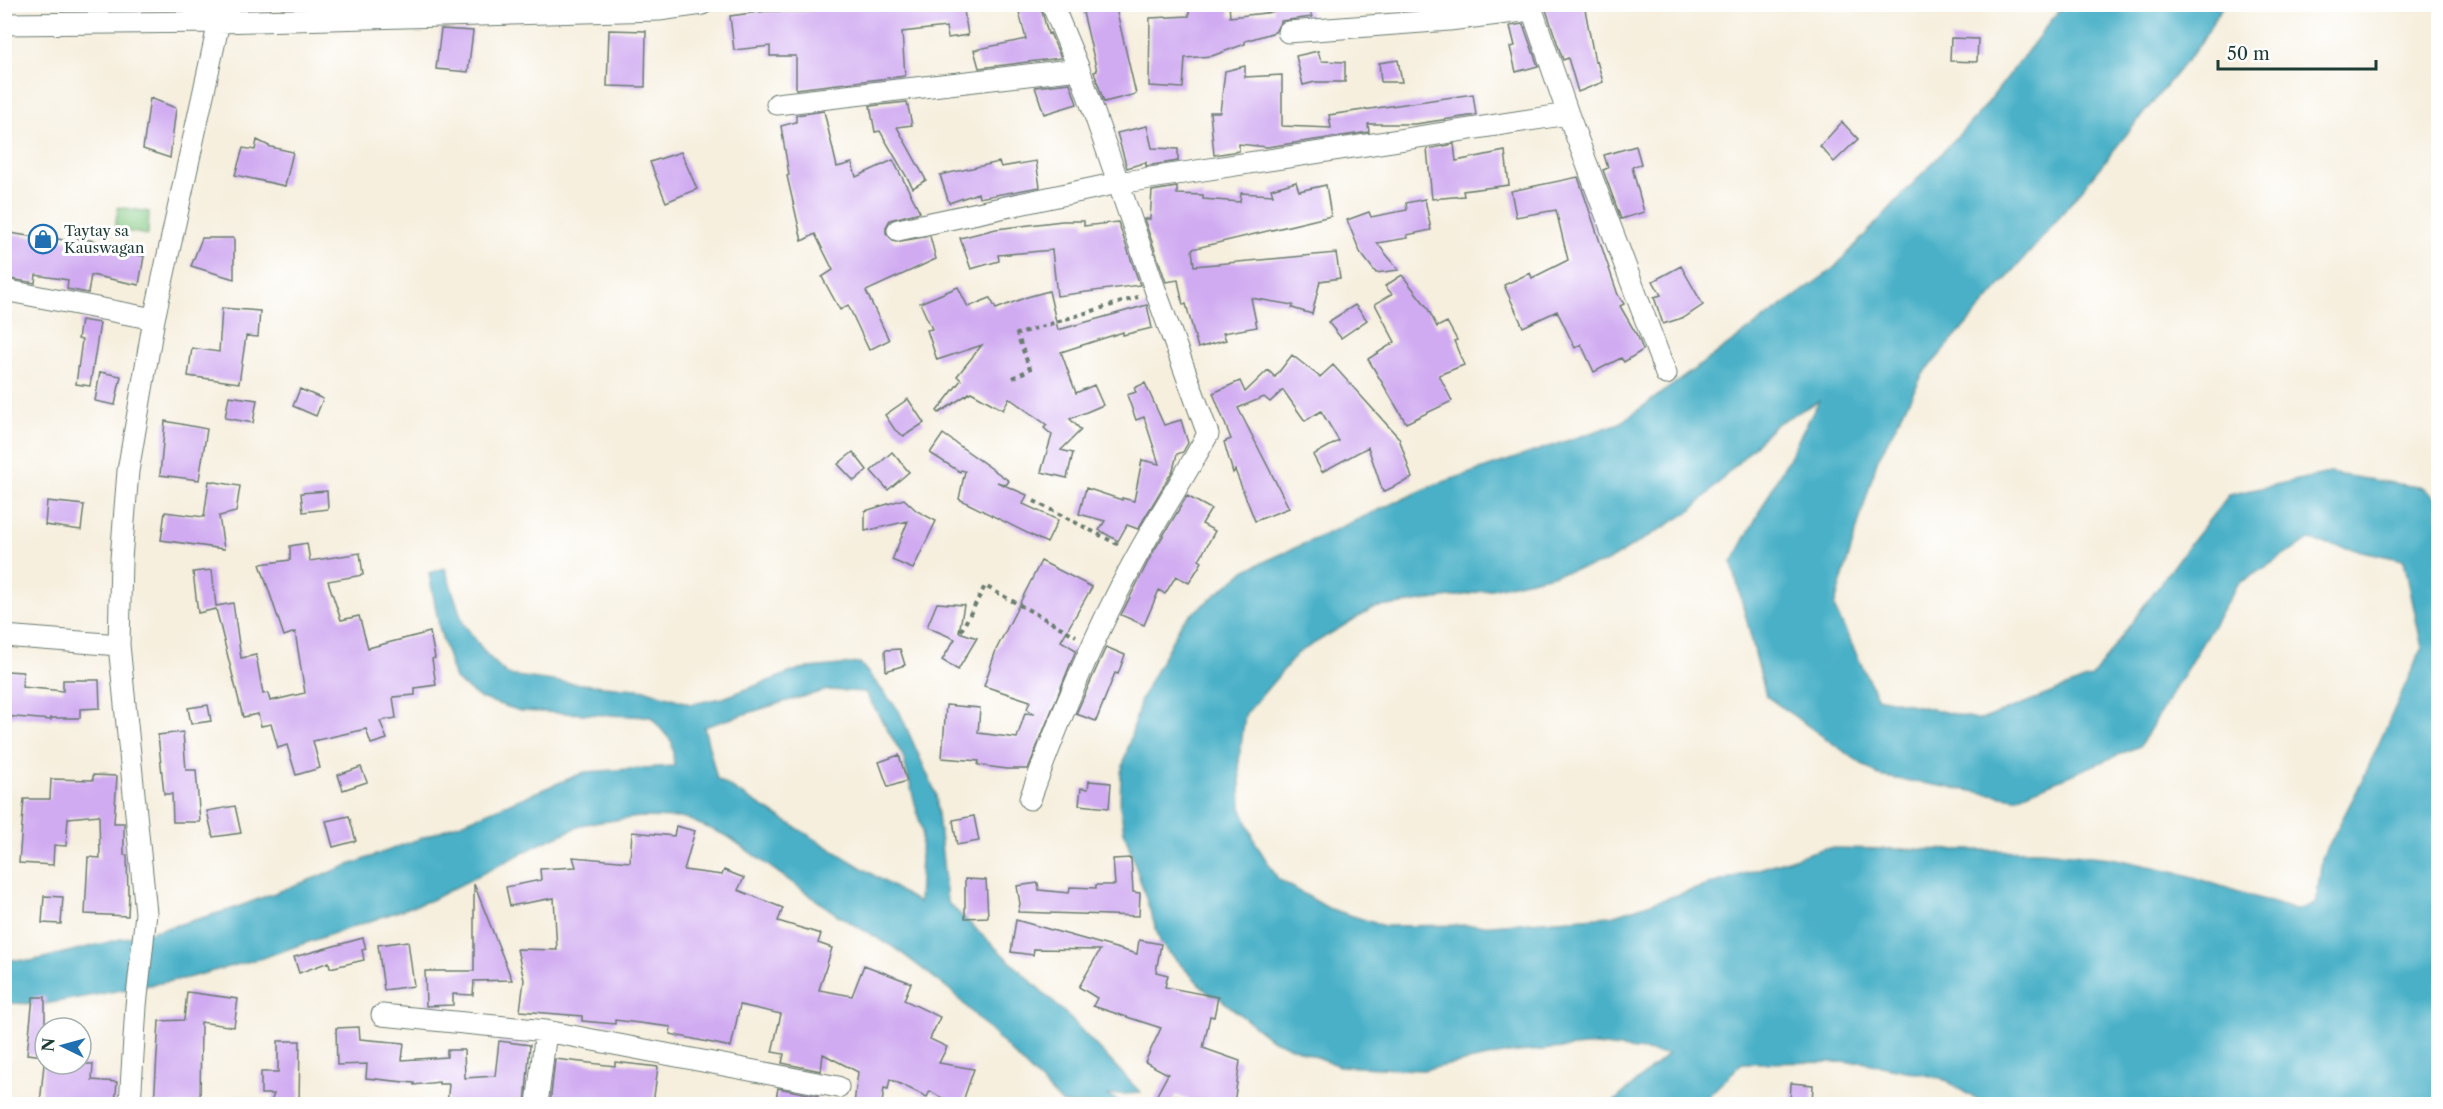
<svg xmlns="http://www.w3.org/2000/svg" width="2443" height="1109" viewBox="0 0 2443 1109" font-family="'Libre Caslon Text',serif">
<style>
.green{fill:#83c983;stroke:#51835c;stroke-width:1.5}
.water{fill:#48b0c7;stroke:#34767e;stroke-width:1.5;fill-rule:evenodd}
.building{fill:#d0abf1}
.lines{fill:none;stroke-linecap:round;stroke-linejoin:round}
.street-casing{stroke:#6a7b70;stroke-width:23}
.path{stroke:#6a7b70;stroke-width:4;stroke-dasharray:4.5 4.5;stroke-linecap:butt}
.street{stroke:#fff;stroke-width:21}
.labels{text-anchor:middle;dominant-baseline:central;stroke-width:6;stroke-linejoin:round;paint-order:stroke}
.poi-label{font-size:15px;fill:#1f3d34;stroke:#fff;text-anchor:start}
</style>
<rect width="100%" height="100%" fill="#fff"/>
<filter id="ink" filterUnits="userSpaceOnUse"><feTurbulence type="fractalNoise" baseFrequency=".0167" numOctaves="2"/><feDisplacementMap in="SourceGraphic" scale="12" xChannelSelector="R" yChannelSelector="G"/><feConvolveMatrix kernelMatrix="1 2 1 2 8 2 1 2 1" color-interpolation-filters="sRGB"/></filter>
<filter id="wash" filterUnits="userSpaceOnUse"><feTurbulence type="fractalNoise" baseFrequency=".008" numOctaves="4" result="noise"/><feDisplacementMap in="SourceGraphic" scale="24" xChannelSelector="R" yChannelSelector="G"/><feGaussianBlur stdDeviation="1.35" result="paint"/><feColorMatrix in="noise" values="0 0 0 0 0 0 0 0 0 0 0 0 0 0 0 0 0 1.4 0 .05"/><feComposite in="paint" operator="in"/></filter>
<g filter="url(#wash)">
<rect width="100%" height="100%" fill="#f6efde"/>
<path class="green" d="M118 207 149 212 148 235 115 229Z"/>
<path class="water" d="M2063 5H2223L2201 43 2043 237 1923 374 1877 461 1834 607 1877 697 1981 720 2092 677 2178 559 2229 495 2329 473 2424 488 2438 500V1104H1984L1941 1078 1862 1062 1742 1063 1700 1104H1611L1668 1054 1596 1045 1508 1053 1423 1070 1339 1066 1271 1039 1218 997 1208 993 1161 944 1124 831 1120 805 1121 773 1141 699 1182 622 1246 570 1434 485 1620 423 1833 269 1983 109ZM1819 401 1732 563 1766 696 1879 776 2015 798 2140 746 2238 584 2309 540 2404 560 2422 648 2363 779 2322 858 2316 904 2295 910 2177 872 2111 858 2042 851 1825 848 1611 916 1491 925 1384 926 1328 908 1278 879 1256 844 1241 807 1239 761 1245 715 1298 653 1373 608 1465 595 1605 563 1692 510 1776 424Z
M445 568 463 623 487 655 508 675 560 682 647 690 690 704 723 698 800 669 860 663 899 711 936 794 947 902 1067 1015 1141 1093 1106 1095 1126 1104H1063L950 990 895 948 839 916 727 836 685 818 640 817 585 824 544 842 431 900 262 958 187 978 45 1004 5 1003 4 959 31 961 174 926 232 909 464 822 585 772 674 766 672 742 651 717 520 711 480 698 455 679 440 631 429 573ZM828 690 865 692 903 756 922 831 919 903 717 779 704 727 780 703Z"/>
<g id="blocks">
<path class="building" d="M806 4H963L968 35 948 38 946 27 902 32 905 76 796 89V56H770V46L734 50 730 16 767 11 806 12Z
M1017 4H1040L1048 34 1050 33 1061 58 979 68 974 50 1026 39Z
M1081 4H1115L1136 94 1104 102 1094 72 1097 71Z
M1189 4H1229L1230 17 1274 12 1272 4H1307L1312 17 1281 21 1275 32 1245 41V44L1212 56 1185 58 1183 88 1149 86 1150 18 1189 16Z
M1544 4H1584L1595 62 1597 61 1603 82 1578 92 1568 58 1563 60Z
M1523 24 1538 66 1516 72 1510 47 1515 46 1510 26Z
M441 29 473 31 468 72 436 69Z
M609 30 646 31 645 87 607 86Z
M1951 38 1978 39 1977 62 1950 61Z
M1318 51 1321 61 1345 62V82H1315L1303 85 1296 56Z
M1398 60 1402 82H1381L1379 63Z
M1245 66V77L1282 75V126L1331 128 1329 115 1473 94 1476 115 1415 124H1368L1369 132 1267 147 1239 144V151L1214 155 1210 112H1220L1225 71Z
M1070 83 1077 104 1044 114 1035 87Z
M150 98 176 108 170 158 143 149Z
M907 102 912 125 897 127 926 180 913 188 880 131 875 132 870 106Z
M824 111 837 167 852 163 856 177 893 160 920 212 890 220 886 227V233L895 242 930 236 936 259 866 291 889 340 869 350 848 305 840 310 822 277 833 270 815 234 802 241 787 176 789 175 781 126 796 122V115Z
M1842 122 1858 139 1834 162 1820 146Z
M1147 126 1152 148 1178 149V161L1146 166V162L1127 168 1117 133Z
M257 140 271 147 293 152 285 186 235 175 243 148 255 150Z
M1454 144 1456 161 1505 151 1509 185 1463 191 1464 196 1432 199 1427 149Z
M1636 146 1641 164 1632 167 1644 212 1621 219 1603 170 1608 168 1604 155Z
M681 152 697 189 666 202 650 162Z
M1036 161 1040 187 979 198 978 193 949 203 940 175 999 162 1001 167Z
M1578 177 1618 295 1624 304 1620 306 1638 337 1643 350 1624 362 1621 358 1594 372 1581 344 1575 348 1557 311 1523 327 1504 285 1530 273 1532 278 1568 260 1556 210 1516 217 1511 191Z
M1296 182 1299 191 1326 185 1331 216 1192 249 1194 266 1336 253 1340 278 1320 281 1312 314 1292 308 1293 305 1251 298 1257 327 1223 333 1226 340 1198 348 1186 304 1183 305 1178 280 1166 282 1144 219H1150L1152 191 1177 187V194L1203 195V199L1240 202 1241 193 1273 195 1271 189Z
M1425 199 1431 230 1407 235 1408 238 1377 243 1399 270 1376 273 1360 252 1347 220 1369 212 1371 217 1407 210 1406 203Z
M1062 221H1084V226L1118 222 1140 285 1057 296 1052 250 998 255 999 261 971 269 960 238 996 229Z
M4 232 47 239V237L74 242 75 238 96 241 95 246 144 256 139 285 91 275 88 293 67 289 68 280 36 275 35 283 4 278Z
M202 238H234V279L191 266Z
M1681 266 1703 305 1685 317 1663 324 1654 297 1661 295 1653 281Z
M1402 275 1427 307 1437 327 1447 322 1457 340 1454 341 1464 365 1439 375 1452 401 1406 423 1368 359 1395 342 1375 304 1392 294 1385 286Z
M958 287 968 307 990 298 996 309 1027 297 1049 291 1058 330 1147 305 1152 328 1123 335V332L1061 352 1076 393 1094 385 1103 405 1070 419 1081 430 1061 450 1073 453 1067 478 1041 472 1052 435 1044 428 1047 425 1009 398 1003 410 971 392 939 413 937 411 961 380 957 376 982 345 937 360 927 330 932 329 920 303Z
M1355 305 1367 320 1341 338 1328 322Z
M222 308 260 311 258 337 246 336 239 383 188 376 192 348 219 352Z
M81 320 100 323 90 386 76 384 82 340 78 339Z
M1292 355 1320 377 1333 365 1399 438 1412 478 1383 492 1368 447 1322 472 1313 455 1339 441 1321 411 1305 421 1283 390 1270 402 1264 397 1238 408 1289 508 1255 521 1235 470 1233 473 1224 442 1231 439 1213 393 1240 381 1245 392 1268 370 1275 377Z
M100 372 121 376 115 405 95 401Z
M1145 383 1164 425 1181 420 1188 443 1183 452 1177 454 1173 470 1138 529 1127 525 1118 541 1099 530 1105 521 1079 514 1086 488 1122 500V498L1134 501 1142 460 1159 464 1144 417 1136 420 1127 395 1136 392 1134 388Z
M300 389 323 399 316 416 293 406Z
M229 396 257 400 253 423 225 418Z
M908 399 924 423 904 436 895 430 885 415Z
M165 421 207 429 199 480 160 475Z
M943 434 1009 481 1006 485 997 482 1027 495 1023 504 1058 520 1047 543 959 499 965 471 961 470 960 472 930 453Z
M853 452 867 470 854 481 838 464Z
M892 452 909 472 888 490 871 471Z
M209 481 240 486 236 512 219 516 224 549 161 540 165 512 204 517Z
M327 491 328 509 303 512 301 493Z
M1187 496 1211 509 1202 524 1215 531 1199 560 1202 562 1189 583 1176 576 1165 594 1159 590 1144 625 1121 615 1152 554Z
M904 499 917 511 936 521 913 569 892 560 908 521 865 531V511Z
M47 501 84 505 81 530 45 525Z
M307 543 310 561 360 553 363 575 328 581 341 620 359 616 368 648 430 632 435 658 432 659 436 685 415 688V695L393 697 396 718 380 721 387 739 371 744 366 729 313 741 320 768 296 775 287 745 278 748 271 724 261 726 258 714 243 717 216 609 198 613 193 572 212 570 216 606 233 603 241 658 256 655 263 694 268 693 270 701 305 693 295 632 284 636 260 564 290 560V546Z
M1041 561 1092 587 1061 641 1076 650 1028 769H1006L978 765 979 761 942 758 946 705 980 708 978 733 1017 738 1025 713 1034 714 1027 709 1030 701 984 686 996 650Z
M937 603 964 605 959 632 977 638 958 670 942 660 955 639 927 627Z
M1106 647 1125 655 1118 674 1115 673 1096 721 1076 714Z
M900 649 905 665 886 671 885 650Z
M6 671 23 672 22 687 63 691V680H99L100 708 80 709V718H51V720L4 716Z
M208 705 211 721 191 724 188 708Z
M183 732 186 770H196L200 822H173L172 794H164L158 735Z
M899 755 907 781 888 787 879 762Z
M361 767 367 782 343 790 338 775Z
M93 775 117 776 114 823H124V855H127L128 894H129L128 916 85 914 88 857 100 858 99 815 68 818 66 846 54 845 53 865 19 863 24 799H50L51 779 93 780Z
M1089 781 1111 783 1109 808 1079 805 1081 788 1088 789Z
M235 806 241 833 213 837 207 811Z
M349 816 356 841 333 847 326 821Z
M974 816 979 841 957 845 953 820Z
M676 826 695 831 684 870 722 875 724 870 744 878 738 890 783 908 778 921 821 934 818 943 832 948 819 990 852 996 864 965 911 983 904 1000 940 1017 930 1039 947 1047 939 1063 974 1069 962 1104H952L930 1091 927 1097 890 1079 888 1089 884 1088 882 1104H854L858 1072 823 1054 821 1071 782 1063 784 1054 772 1052 781 1014 740 1005 731 1047 670 1034 671 1027 615 1020V1024L582 1021V1016L520 1011 524 980 517 949 557 950 554 898 510 906 506 887 541 880 540 869 576 867 573 857 630 862 632 832 674 836Z
M1131 858 1133 892 1140 893 1139 916 1018 912 1020 904 1017 886 1038 883 1039 890 1069 893 1070 887 1096 888V885H1115L1113 859Z
M965 879 986 880 988 917 965 918Z
M474 884 512 980 474 981 473 995 453 994V1005L426 1006 425 971H474Z
M44 896 63 897 61 924 42 923Z
M1016 920 1137 954 1139 940 1161 944 1156 972 1168 975 1165 987 1218 997 1214 1017 1210 1016 1203 1048 1240 1061 1234 1104H1199L1176 1095 1171 1104H1152L1168 1074 1145 1062 1161 1028 1093 1006 1097 998 1079 987 1100 950 1034 949 1033 955 1011 952Z
M363 938 366 949 362 950 364 960 330 968 329 962 299 973 294 957Z
M408 941 414 986 384 990 378 945Z
M187 992 238 999 234 1027 201 1022 200 1104H154L159 1021 184 1020Z
M33 997H45V1056L27 1054Z
M359 1027 360 1039 404 1043 402 1060 447 1057V1050H464L465 1078 495 1076 499 1041 530 1045 525 1104H447L449 1084H439V1082L414 1085V1083L366 1078 367 1064 337 1065 336 1028Z
M278 1041H300L299 1104H270L274 1094H261V1072H278Z
M555 1059 615 1066V1062L658 1067 653 1104H550Z
M44 1064H93L92 1080 117 1082 115 1104H40Z
M1791 1083 1813 1085 1812 1104H1790Z
M778 1088 818 1096 817 1104H775Z"/>
</g>
</g>
<g filter="url(#ink)">
<use href="#blocks" fill-opacity="0" stroke="#6a7b70" stroke-width="1.5"/>
<g class="lines">
<g class="street-casing">
<path id="street" d="M1530 4 1568 114 1666 374
M4 24 219 22 659 10 702 4
M1288 32 1449 20 1532 10
M777 104 1079 69
M898 230 1118 183 1568 114
M4 290 154 319
M4 636 119 645
M1030 799C1059 719 1092 640 1132 565 1156 520 1184 478 1208 434L1156 292 1079 69 1052 4
M382 1015 546 1031 838 1087
M130 1104 136 1006 146 913 119 645 121 559 128 471 154 319 219 22 225 4
M537 1104 546 1031"/>
</g>
<path class="path" d="M1013 378 1030 369 1017 334 1138 297
M1034 501 1121 546
M961 631 985 586 1076 636"/>
<use href="#street" class="street"/>
</g>
</g>
<defs>
<g id="shop-ring" transform="scale(1.5)"><circle r="9.5" fill="#fff" stroke="#1f6fb2" stroke-width="1.5"/><path d="M-5-2.5h2.3a2.7 3.5 0 0 1 5.4 0H5L5.5 6h-11ZM-1.5-2.5h3a1.5 2.3 0 0 0-3 0Z" fill="#1f6fb2"/></g>
</defs>
<g fill-rule="evenodd">
<use href="#shop-ring" x="43" y="239"/>
</g>
<g class="labels">
<g class="poi-label">
<text x="64" y="230">Taytay sa<tspan x="64" dy="17">Kauswagan</tspan></text>
</g>
</g>
<rect width="2443" height="1109" fill="none" stroke="#fff" stroke-width="24"/>
<g transform="translate(63 1046) rotate(275)"><circle r="28" fill="#ffffff" stroke="#a5b1ae" stroke-width="1.5"/>
<path d="M0-4.5L10 22L0 15L-10 22Z" fill="#1f6fb2"/>
<text y="-9" font-size="16" font-weight="bold" text-anchor="middle" fill="#1f3d34">N</text>
</g>
<path d="M2218 60v9h158v-9" fill="none" stroke="#1f3d34" stroke-width="3"/>
<text x="2227" y="60" font-size="18" fill="#1f3d34" stroke="#ffffff" stroke-width="4.5" paint-order="stroke">50 m</text>
</svg>
